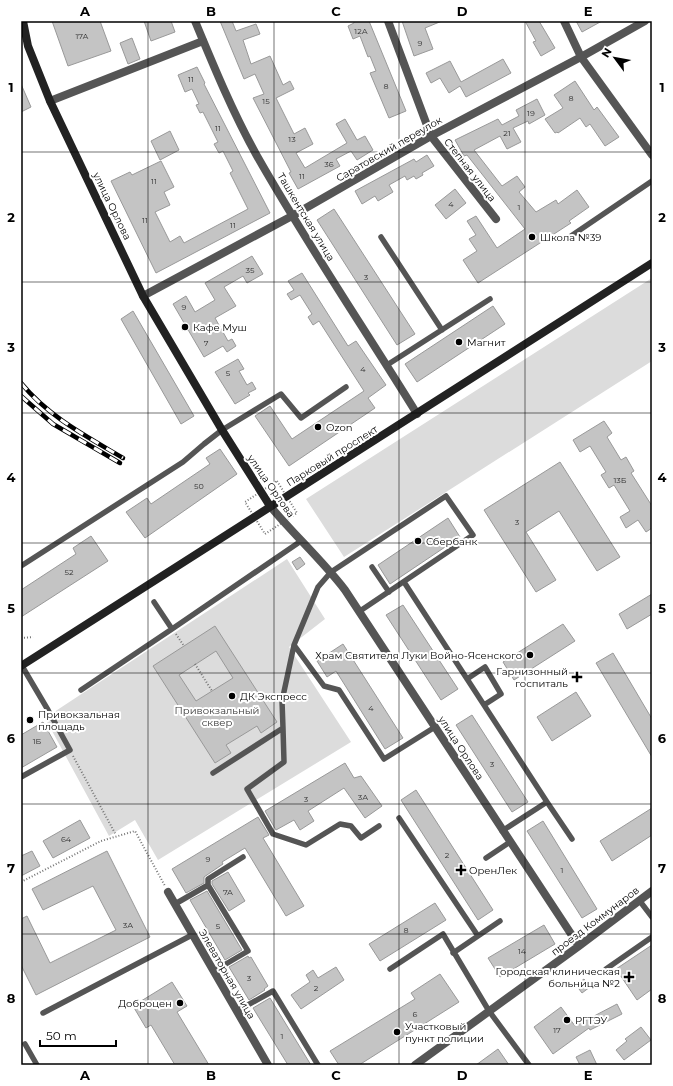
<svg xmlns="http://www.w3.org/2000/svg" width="673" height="1086" viewBox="0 0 673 1086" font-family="Montserrat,sans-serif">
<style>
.green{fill:#dcdcdc}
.building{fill:#c4c4c4;stroke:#999;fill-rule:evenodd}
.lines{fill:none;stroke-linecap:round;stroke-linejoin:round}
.path{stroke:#777;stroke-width:2;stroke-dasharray:1 2;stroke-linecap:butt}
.service{stroke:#555;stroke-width:5.5}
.minor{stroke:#555;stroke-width:8}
.tertiary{stroke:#555;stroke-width:8}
.secondary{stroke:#222;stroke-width:8}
.rail-casing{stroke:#000;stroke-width:4.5}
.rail{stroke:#fff;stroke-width:3;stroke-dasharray:9;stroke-linecap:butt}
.grid{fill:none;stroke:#000;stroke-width:1;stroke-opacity:0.55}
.poi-dot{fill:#000;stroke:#fff;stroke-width:1.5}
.labels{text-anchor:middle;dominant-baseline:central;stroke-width:4;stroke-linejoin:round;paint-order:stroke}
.number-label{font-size:8px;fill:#313131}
.street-label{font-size:10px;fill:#000;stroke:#fff}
.poi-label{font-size:10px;fill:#000;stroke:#fff;text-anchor:start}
.park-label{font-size:10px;fill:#333;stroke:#fff}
.neatline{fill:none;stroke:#000;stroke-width:1.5}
.grid-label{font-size:13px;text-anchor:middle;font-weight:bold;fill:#000}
</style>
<rect width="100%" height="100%" fill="#fff"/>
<path class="green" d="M652 278V361L344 557 306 499Z
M287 559 325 619 289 647 351 742 158 860 135 820 109 836 45 718Z"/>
<path class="building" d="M52 21H100L111 51 68 66Z
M144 21H171L175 32 151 41Z
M220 21H232L236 31 256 24 260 34 243 40 251 64 270 56 283 85 290 81 294 89 276 98 294 134 305 128 313 144 296 153 305 168 347 143 336 124 345 119 357 140 365 136 373 150 357 160 351 151 336 159 340 166 298 189 289 173 291 172 253 98 264 94 255 74 244 79Z
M354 21H369L406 111 389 118 370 73 376 71 370 56 368 57 360 36 353 39 348 26 354 23Z
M402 21H442L425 28 433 49 414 56Z
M525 21H539L555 48 541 56 533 42 536 41Z
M576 21H602L582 32Z
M132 38 140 59 128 64 120 43Z
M503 59 511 73 466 97 460 86 449 93 440 78 431 83 426 73 450 61 461 82Z
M197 67 205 83 204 84 270 213 156 273 111 181 130 172 132 175 161 161 174 187 164 192 170 205 155 212 170 242 180 236 184 243 248 209 230 173 233 171 223 151 219 153 214 144 218 142 203 112 200 113 196 105 199 104 192 89 185 92 178 75Z
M575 81 594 110 597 107 619 137 605 146 590 124 586 127 580 118 558 133 557 132 555 133 545 119 563 108 554 95Z
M21 84 31 107 21 112Z
M537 99 545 115 529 124 528 121 513 128 521 142 507 149 500 136 474 150 502 186 517 176 525 187 519 192 536 212 556 200 558 204 577 190 589 207 569 221 571 223 478 283 463 260 477 251 469 239 476 235 467 221 476 216 497 248 525 229 467 155 464 156 455 140 498 119 502 125 519 116 516 110Z
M170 131 179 150 160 160 151 141Z
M427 155 434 166 422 173 423 175 416 179 414 176 407 180 405 176 389 185 393 192 378 201 375 196 362 204 355 191 414 159 416 162Z
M455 189 466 203 446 219 435 205Z
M334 209 415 334 397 345 317 220Z
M252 256 263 274 247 283 243 276 224 287 236 306 215 318 228 341 232 339 236 346 227 352 223 346 204 357 173 304 186 296 195 312 215 300 205 283Z
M302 273 348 346 356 341 386 385 368 398 375 408 289 466 255 416 270 406 292 439 364 391 319 321 313 325 308 317 312 314 300 295 291 300 287 294 294 290 288 281Z
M493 306 505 324 417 382 405 364Z
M133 311 194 416 181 424 121 319Z
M238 359 244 369 239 371 247 385 252 382 256 389 248 393 250 395 235 404 215 372Z
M604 421 612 433 607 437 621 460 626 457 634 471 631 473 652 506V528L646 532 638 520 626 528 620 517 630 511 614 485 609 488 601 475 606 472 590 446 580 452 573 440Z
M220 449 237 474 145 538 126 512 147 498 151 504 210 464 206 458Z
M560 462 620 557 597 571 559 511 526 532 556 580 536 592 484 510Z
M448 518 460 537 390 584 378 565Z
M91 536 108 561 21 617V590L76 554 73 548Z
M300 557 305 564 297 570 292 562Z
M652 594V614L627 629 619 614Z
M403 605 458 689 441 700 386 615Z
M563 624 575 641 514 680 503 662Z
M215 626 277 722 261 733 257 726 226 745 231 753 215 763 153 666ZM216 651 233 678 196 701 179 675Z
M343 644 403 738 385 749 336 671 327 677 317 661Z
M613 653 652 719V757L596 663Z
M576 692 591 716 552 741 537 717Z
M472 715 528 802 512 812 456 725Z
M43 722 57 747 21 768V735Z
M345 763 354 778 361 776 382 806 365 818 344 788 308 811 314 821 300 830 294 820 276 830 265 811Z
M416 790 493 910 478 920 401 800Z
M652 808V835L612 861 600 841Z
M258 817 269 835 263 838 304 906 286 916 245 848 222 862 223 864 204 877V883L186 893 172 869Z
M80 820 90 838 53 858 43 841Z
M543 821 597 909 582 918 527 831Z
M32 851 40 866 21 876V856Z
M107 851 150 937 36 995 21 965V919L27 916 50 963 116 930 93 886 43 910 32 889Z
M228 872 245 901 229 911 212 884V881Z
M207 891 242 950 225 960 190 900Z
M435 903 446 920 380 961 369 944Z
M544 925 555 944 500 977 488 958Z
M652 945V989L637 1000 616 969Z
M248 956 249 958 251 957 268 986 264 989 265 990 249 1000 229 967Z
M336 967 344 980 301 1009 291 995 310 982 306 975 313 970 318 978Z
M440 974 459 1002 359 1065H339L330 1051 415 999 411 993Z
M584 979 590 987 582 993 576 985Z
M172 982 187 1006 177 1012 209 1065H175L151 1025 146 1028 133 1006Z
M270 998 311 1065H288L253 1008Z
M617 1004 622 1014 590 1030 589 1028 553 1054 534 1027 561 1007 575 1026Z
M641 1027 651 1040 624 1060 616 1050 627 1041 625 1039Z
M498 1049 509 1065H476Z
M590 1050 597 1065H580L576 1057Z"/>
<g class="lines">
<path class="path" d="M277 481 297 513 265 534 245 502Z
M176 634 184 646
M21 638 33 637
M195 664 212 691
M73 756 116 835
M21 882 101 841 135 831 165 886"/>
<path class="service" d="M571 236 652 181
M381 237 442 330
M387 365 490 299
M21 566 183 462 204 444 222 430 281 394 301 418 346 387
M372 567 389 592
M404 582 547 802 502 831
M154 602 172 629
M360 611 473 535 446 496 331 572 318 587 294 645 324 686 339 690 384 759 435 727
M467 679 485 667 501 694 484 705
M81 690 172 629 301 541
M283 728 284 762 247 789 273 834 306 845 340 824 351 826 361 838 379 826
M213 773 283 728 282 701 294 645
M21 777 70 750 48 710 22 666
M547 802 572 839
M399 818 478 936
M486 858 510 842
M208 885 248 951 214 971
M639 900 652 917
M175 904 208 885V879L243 857
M453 953 500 921
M390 969 443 934 489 1011 529 1065
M606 969 652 937
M237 1011 273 991 318 1065
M43 1013 192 935
M25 1044 37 1065"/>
<path class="minor" d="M388 21 431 136 496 219
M50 101 203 41
M143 296 292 216 431 136 581 57 645 21
M168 892 268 1065"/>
<path class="tertiary" d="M195 21C214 67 233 113 257 156 307 244 364 328 417 414
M564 21 581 57 652 155
M270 506C294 535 322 560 345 590L579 946
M415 1065 579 946 652 891"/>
<path class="secondary" d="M23 21 28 46 50 101 143 296 222 430 270 506
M21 666 652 263"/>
<g class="rail-casing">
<path id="rail" d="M21 383C49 417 86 436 123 458
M21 396 53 424 120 463"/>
</g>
<use href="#rail" class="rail"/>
</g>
<path class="grid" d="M148 21V1065M274 21V1065M399 21V1065M525 21V1065M21 152H652M21 282H652M21 413H652M21 543H652M21 673H652M21 804H652M21 934H652"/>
<g class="poi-dot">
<circle cx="532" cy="237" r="4"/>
<circle cx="185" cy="327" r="4"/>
<circle cx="459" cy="342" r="4"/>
<circle cx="318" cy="427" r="4"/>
<circle cx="418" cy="541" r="4"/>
<circle cx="530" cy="655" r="4"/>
<path d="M575 671h4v4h4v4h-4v4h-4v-4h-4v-4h4z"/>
<circle cx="232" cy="696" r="4"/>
<circle cx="30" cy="720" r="4"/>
<path d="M459 864h4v4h4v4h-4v4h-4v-4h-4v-4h4z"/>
<path d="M627 971h4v4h4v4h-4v4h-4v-4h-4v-4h4z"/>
<circle cx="180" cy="1003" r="4"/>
<circle cx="567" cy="1020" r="4"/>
<circle cx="397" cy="1032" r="4"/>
</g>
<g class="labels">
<g class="number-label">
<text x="361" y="31">12А</text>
<text x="82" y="36">17А</text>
<text x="420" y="43">9</text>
<text x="191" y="79">11</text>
<text x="386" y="86">8</text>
<text x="571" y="98">8</text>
<text x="266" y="101">15</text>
<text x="531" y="113">19</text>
<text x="218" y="128">11</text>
<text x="507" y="133">21</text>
<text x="292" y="139">13</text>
<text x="329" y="164">36</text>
<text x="302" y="176">11</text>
<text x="154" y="181">11</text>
<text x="451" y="204">4</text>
<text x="519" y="207">1</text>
<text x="145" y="220">11</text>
<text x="233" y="225">11</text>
<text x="250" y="270">35</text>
<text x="366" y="277">3</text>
<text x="184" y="307">9</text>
<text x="206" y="343">7</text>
<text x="363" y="369">4</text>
<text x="228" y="373">5</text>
<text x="620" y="480">13Б</text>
<text x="199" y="486">50</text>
<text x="517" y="522">3</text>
<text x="69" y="572">52</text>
<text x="371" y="708">4</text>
<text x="37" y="741">1Б</text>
<text x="492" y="764">3</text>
<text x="363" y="797">3А</text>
<text x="306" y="799">3</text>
<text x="66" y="839">64</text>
<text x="447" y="855">2</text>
<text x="208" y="859">9</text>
<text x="562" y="870">1</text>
<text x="228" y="892">7А</text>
<text x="128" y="925">3А</text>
<text x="218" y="926">5</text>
<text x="406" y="930">8</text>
<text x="522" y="951">14</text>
<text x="249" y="978">3</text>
<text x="316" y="988">2</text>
<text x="415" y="1014">6</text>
<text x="557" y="1030">17</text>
<text x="282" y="1036">1</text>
</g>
<g class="street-label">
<text transform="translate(389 149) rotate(-30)">Саратовский переулок</text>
<text transform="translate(470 170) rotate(52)">Степная улица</text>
<text transform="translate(112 206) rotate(64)">улица Орлова</text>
<text transform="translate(306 217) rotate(59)">Ташкентская улица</text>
<text transform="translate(332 456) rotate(-32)">Парковый проспект</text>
<text transform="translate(271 486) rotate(55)">улица Орлова</text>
<text transform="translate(461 748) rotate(57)">улица Орлова</text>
<text transform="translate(595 921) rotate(-37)">проезд Коммунаров</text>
<text transform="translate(227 974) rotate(60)">Элеваторная улица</text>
</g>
<g class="poi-label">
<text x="540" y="237">Школа №39</text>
<text x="193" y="327">Кафе Муш</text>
<text x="467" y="342">Магнит</text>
<text x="326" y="427">Ozon</text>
<text x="426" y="541">Сбербанк</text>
<text x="522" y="655" text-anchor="end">Храм Святителя Луки Войно-Ясенского</text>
<text x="568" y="671" text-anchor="end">Гарнизонный<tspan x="568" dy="12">госпиталь</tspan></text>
<text x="240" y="696">ДК Экспресс</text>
<text x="38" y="714">Привокзальная<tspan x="38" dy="12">площадь</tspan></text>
<text x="469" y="870">ОренЛек</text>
<text x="620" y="971" text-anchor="end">Городская клиническая<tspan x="620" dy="12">больница №2</tspan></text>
<text x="172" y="1003" text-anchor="end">Доброцен</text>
<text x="575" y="1020">РГТЭУ</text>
<text x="405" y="1026">Участковый<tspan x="405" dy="12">пункт полиции</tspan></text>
</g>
<g class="park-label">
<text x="217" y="710">Привокзальный<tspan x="217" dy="12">сквер</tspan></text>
</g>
</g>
<rect width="673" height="1086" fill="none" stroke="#ffffff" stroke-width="44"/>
<g transform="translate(615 58) rotate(302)" stroke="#ffffff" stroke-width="3" paint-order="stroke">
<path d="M0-3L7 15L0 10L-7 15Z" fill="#000000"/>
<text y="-6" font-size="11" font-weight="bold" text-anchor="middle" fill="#000000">N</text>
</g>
<path d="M40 1040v6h76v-6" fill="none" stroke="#000000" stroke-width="2"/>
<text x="46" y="1040" font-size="12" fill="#000000" stroke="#ffffff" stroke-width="3" paint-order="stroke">50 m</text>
<rect x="22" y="22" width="629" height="1042" class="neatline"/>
<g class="grid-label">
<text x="85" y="16">A</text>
<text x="211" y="16">B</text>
<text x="336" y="16">C</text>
<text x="462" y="16">D</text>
<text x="588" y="16">E</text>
<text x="11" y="92">1</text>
<text x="662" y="92">1</text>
<text x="11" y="222">2</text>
<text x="662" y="222">2</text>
<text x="11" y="352">3</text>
<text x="662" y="352">3</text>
<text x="11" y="482">4</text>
<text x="662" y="482">4</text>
<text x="11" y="613">5</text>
<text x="662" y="613">5</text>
<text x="11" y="743">6</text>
<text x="662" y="743">6</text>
<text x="11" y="873">7</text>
<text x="662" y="873">7</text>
<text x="11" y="1003">8</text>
<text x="662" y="1003">8</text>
<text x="85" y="1080">A</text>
<text x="211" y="1080">B</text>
<text x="336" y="1080">C</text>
<text x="462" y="1080">D</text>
<text x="588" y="1080">E</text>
</g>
</svg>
